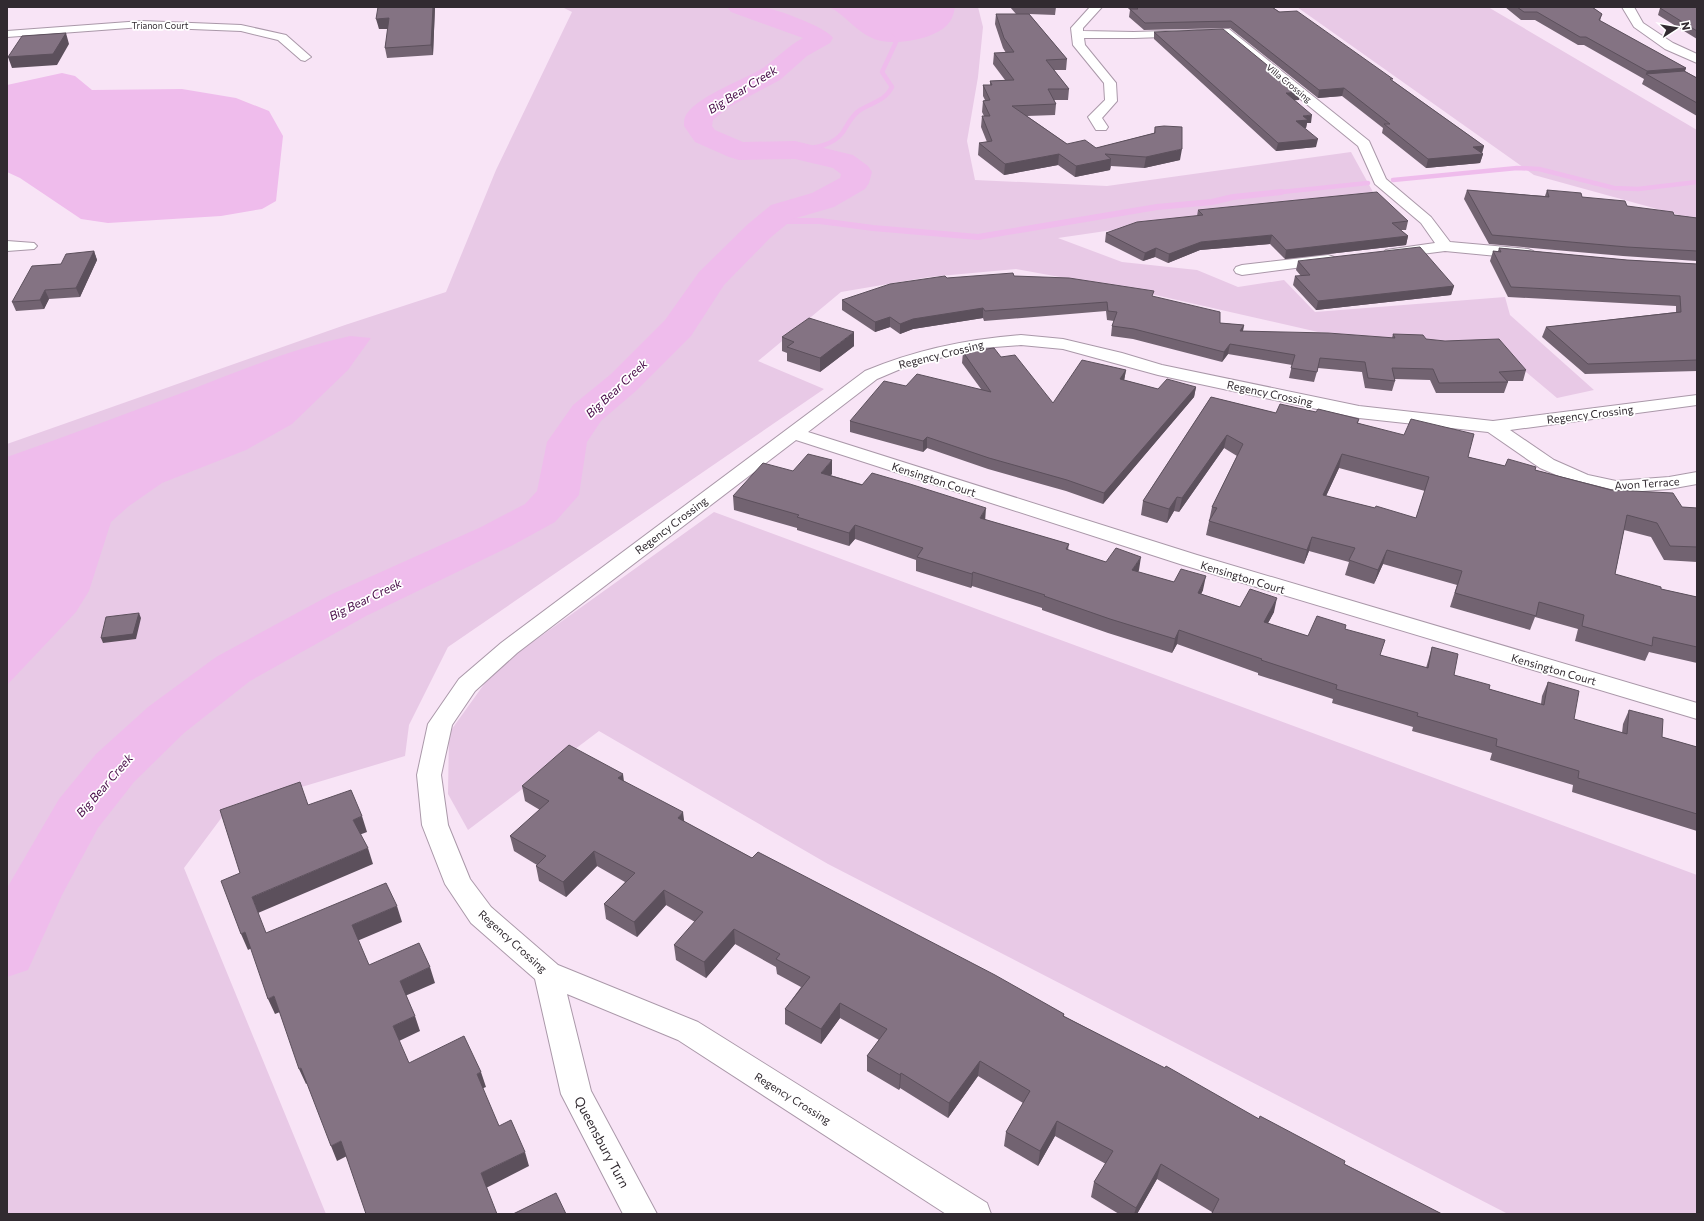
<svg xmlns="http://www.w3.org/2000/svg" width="1704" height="1221" viewBox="0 0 1704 1221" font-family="Commissioner,sans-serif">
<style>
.green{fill:#e8c9e6}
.water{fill:#efbcec}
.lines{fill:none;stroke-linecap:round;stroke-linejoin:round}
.stream-far1{stroke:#efbcec;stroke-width:4.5}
.stream{stroke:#efbcec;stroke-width:6}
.river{fill:#efbcec;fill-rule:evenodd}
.minor-casing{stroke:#aa98a9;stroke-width:2}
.minor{fill:#fff;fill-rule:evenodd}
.wall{fill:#726371;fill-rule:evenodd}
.shaded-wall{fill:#5c505c}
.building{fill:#847383;stroke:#5c505c;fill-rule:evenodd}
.labels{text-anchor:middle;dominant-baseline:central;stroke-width:3.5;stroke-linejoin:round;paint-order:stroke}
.far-street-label{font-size:9px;fill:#312a30;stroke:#fff}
.street-label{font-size:11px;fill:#312a30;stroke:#fff}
.water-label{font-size:12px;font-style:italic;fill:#470b47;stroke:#fff}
.near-street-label{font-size:13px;fill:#312a30;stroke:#fff}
</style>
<rect width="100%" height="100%" fill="#f8e4f6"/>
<path class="green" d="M562 7H978L983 27 978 77 967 141 975 180 1107 186 1351 152 1373 192 1058 238 1122 262 1197 270 1238 287 1284 280 1315 312 1505 297 1510 315 1594 390 1557 398 1489 341 1443 342 1318 332 1142 292 1016 269 929 277 841 292 758 361 824 389 448 647 409 725 405 756 228 809 184 868 326 1214H7V444L345 325 446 292 496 170 572 12Z
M1297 7H1488L1697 130V220L1534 175Z
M714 512 1697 875V1214H1508L828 864 599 731 468 830 448 794 449 733 495 669Z"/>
<path class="water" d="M829 7H955C954 13 952 20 948 24 935 40 890 47 872 38 855 31 846 15 829 7Z
M62 73 75 76 92 90 182 89 236 98 269 111 283 136 276 201 262 209 221 216 108 223 81 219 20 178 7 172V85Z
M350 336 371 338 348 370 292 424 246 450 162 483 129 506 111 522 89 591 76 612 7 685V457C70 435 132 411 195 388 246 368 296 348 350 336Z"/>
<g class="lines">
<path class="stream-far1" d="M795 150C812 148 832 147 843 132 848 124 852 115 860 110 873 102 885 101 892 87L882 72 896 42 889 34
M1393 180 1517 168 1539 169 1614 188 1638 189 1697 182
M1272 193 1368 183"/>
<path class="stream" d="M772 221H820L873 228 978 237 1157 207 1212 202 1233 197 1281 192"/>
<path class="river" d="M727 7C738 7 751 5 762 7 777 9 826 27 833 38L830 43 807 56 780 80 729 107 713 120 712 126 715 130 743 142 795 141 853 155 868 166 872 172 869 183 865 189 834 207 793 219 770 238 724 285 691 336 637 390 601 421 587 442 579 495 555 522 513 545 366 616 250 681 184 733 134 782 98 828 62 895 28 970 7 977V888L59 799 96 754 148 707 216 657 332 594 481 527 525 504 537 491 547 442 573 405 611 374 665 320 699 272 748 224 771 205 812 193 840 178 841 174 833 168 795 159 739 160 729 157 695 142 684 126C684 123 684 119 685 117 693 98 743 80 761 69 776 60 787 46 803 38L731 12Z"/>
<g class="minor-casing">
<path id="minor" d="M1090 7H1102L1083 28V31L1134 32 1229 29 1369 141 1386 179 1431 217 1450 242 1528 249 1533 251 1536 254 1533 257 1528 259 1445 251 1391 258 1386 256 1383 253 1386 250 1435 243 1421 223 1375 184 1358 146 1222 35 1134 38H1084L1085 45 1116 83 1117 101 1102 118 1108 127 1106 130H1096L1088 117 1105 100 1104 83 1073 45 1071 28Z
M1622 7H1634L1643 23 1673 43 1697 54V63L1665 49 1634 27Z
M142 21 241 25 286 35 311 57 305 61 301 60 278 40 241 31 142 27 7 37V31Z
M7 241 34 243 37 246 34 249 7 251Z
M1328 255 1334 257 1336 260 1334 263 1242 275 1236 273 1234 270 1236 267 1242 265Z
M1021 335 1063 339 1122 353 1162 365 1359 406 1493 421 1697 395V405L1510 430 1554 460 1588 475 1616 481 1669 477 1697 472V484L1669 489 1616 493 1575 483 1540 468 1488 432 1359 418 1158 375 1063 349 1021 345 981 348 910 365 877 379 808 432 1197 555 1697 703V719L1183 565 796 440 517 653 475 691 452 725 441 775 448 825 470 879 491 907 558 965 698 1022 987 1203 991 1214H946L678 1040 567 994 591 1091 657 1214H623L561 1094 535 979 471 923 445 884 422 825 417 775 428 724 459 679 501 643 865 371C915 350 967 339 1021 335Z"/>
</g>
<use href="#minor" class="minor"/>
</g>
<path class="wall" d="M378 7H435L433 55 387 58 385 48 388 29H379Z
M1010 7H1056L1055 15 1029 14 1067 59 1066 70H1054L1069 89 1068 100H1054L1056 104 1055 115 1027 116 1067 144 1096 148 1154 133 1155 127 1180 160 1144 168 1111 166 1110 170 1075 177 1058 165 1004 175 978 155 979 143 987 142 981 127 982 116H984L982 112 983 101 985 100 983 96V85H990V81L1005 80 993 64 994 53H1006L1003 48 995 24 996 14H1016Z
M1127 7H1272L1393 81 1484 146 1482 154H1483L1480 163 1426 168 1382 133 1383 128 1342 96 1318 98 1230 28 1144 30 1129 17 1130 10Z
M1505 7H1592L1602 14 1600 21 1686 68 1685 71 1697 78V116L1642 84 1644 79 1584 45H1578L1535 20H1521Z
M1697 7V39L1658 15 1660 8Z
M1154 32 1299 100H1294L1311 123H1307L1306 128H1305L1316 147 1276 151 1154 39Z
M1467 190 1545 196 1547 190 1627 206 1674 215 1697 218V261L1623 256 1489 244 1464 199Z
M1198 210 1408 221 1406 230H1401L1408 236 1406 245 1285 259 1270 244 1200 250 1168 263 1155 257 1143 261 1105 242 1106 233 1197 216Z
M1499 248 1627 260 1697 264V371L1585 374 1542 337 1546 327 1676 312V306L1508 297 1490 261 1493 251H1498Z
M94 251 97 260 80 297 49 299 44 309 16 311 12 302 61 264Z
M1298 261 1454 286 1451 295 1316 310 1293 285 1295 276H1301L1296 270Z
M1014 276 1153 297 1220 323 1244 325 1243 331 1392 338 1393 334 1426 339 1526 370 1523 381H1507L1508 382 1504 393H1436L1430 380 1395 379V381L1392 391 1365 388 1362 372 1318 368 1314 382 1289 378 1292 365 1228 354 1222 362 1133 339 1111 336 1112 326 1114 321 1107 320 1106 311 984 321 983 318 913 329 900 334 890 327 875 332 842 310V300L947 278Z
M782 337 854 346 820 372 787 361V353L782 351Z
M963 352 1001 357 1053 403 1126 370 1124 380 1158 389 1196 387 1194 397 1103 504 1066 491 988 469 927 448 923 452 850 432V421L906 386 981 389 962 363Z
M1211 397 1276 413 1316 412 1359 419 1358 423 1468 457 1505 466 1535 470 1682 507 1697 508V562L1664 560 1651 537 1624 530 1615 574 1661 589 1697 597V663L1649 652 1645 661 1575 641 1578 629 1535 617 1530 630 1450 607 1457 585 1383 564 1374 584 1345 575 1349 562 1309 551 1304 564 1206 535 1212 507 1237 456 1224 448 1179 512 1174 511 1167 523 1141 515 1143 501ZM1339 468 1425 491 1416 518 1326 496Z
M793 471 832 474 830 475 1069 544 1068 550 1106 562 1139 570 1138 572 1203 590 1201 594 1240 607 1274 612 1268 623 1308 636 1345 629 1380 655 1426 668 1432 647 1454 675 1489 689 1541 704 1542 696 1548 682 1574 719 1622 733 1623 724 1629 710 1662 737 1697 747V831L1572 792 1573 785 1490 760 1492 753 1412 731 1413 727 1332 703 1333 699 1258 675V673L1177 644 1172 653 1108 633 1042 610V608L972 586 971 588 916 571V560L855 539 849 546 797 530V528L734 510 733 496Z
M624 781 685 822 752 858 1064 1014V1016L1344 1164 1442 1214H1212V1212L1157 1179 1137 1214H1119L1091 1197 1094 1182 1106 1164 1055 1136 1038 1166 1004 1146 1006 1132 1023 1103 978 1076 948 1118 900 1088 899 1090 867 1071V1056L879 1040 840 1018 821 1044 785 1024V1009L801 987 777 974 776 967 735 944 706 978 676 960 674 945 695 922 666 905 637 937 606 919 604 904 625 882 597 866 566 897 539 881 536 866 537 865 514 851 510 836 540 810 525 801 522 786Z"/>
<path class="shaded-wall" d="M433 7H435L433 55 431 45Z
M389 18 391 29H379L376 19Z
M66 33 69 44 57 65 12 68 8 57Z
M1686 68 1683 76 1646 74 1644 79 1647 71Z
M1344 88 1342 96 1318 98 1319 90Z
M1300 92 1299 100 1284 101 1286 93Z
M1312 115 1311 123H1307L1306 128 1295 129 1296 121 1303 116Z
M1318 139 1316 147 1276 151 1278 143Z
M1484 146 1481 154H1483L1480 163 1426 168 1428 159 1473 147Z
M1182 149 1180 160 1144 168 1146 157Z
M1059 154 1058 165 1004 175 1005 164Z
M1111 159 1110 170 1075 177 1076 166Z
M1272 235 1270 244 1200 250 1168 263 1169 254 1201 242Z
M1408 236 1406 245 1285 259 1286 250Z
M1156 248 1155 257 1143 261 1145 253Z
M94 251 97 260 80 297 76 288Z
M1454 286 1451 295 1316 310 1318 301Z
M45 290 49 299 44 309 40 300Z
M983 308V318L913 329 900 334V324L913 319Z
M890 317V327L875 332V322Z
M1244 325 1242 335 1240 331Z
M854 332V346L820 372V358Z
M1230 344 1228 354 1222 362 1224 352Z
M1126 370 1124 381 1120 379Z
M1196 387 1194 397 1103 504 1104 493Z
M1227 435 1224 448 1179 512 1182 498Z
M927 437V448L923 452V441Z
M1342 454 1339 468 1320 509 1323 495Z
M832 460V474L821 486V473Z
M1177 497 1174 511 1167 523 1169 509Z
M986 508 985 522 980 518Z
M855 525V539L849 546V533Z
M1312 537 1309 551 1304 564 1307 550Z
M1387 550 1383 564 1374 584 1378 570Z
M1141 557 1139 570 1130 584 1132 570Z
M973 572 972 586 971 588 972 574Z
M1206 576 1203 590 1195 607 1198 593Z
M1277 598 1274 612 1261 636 1264 622Z
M139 613 141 618 136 639 103 643 101 638Z
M1179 630 1177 644 1172 653 1175 639Z
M623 774 625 789 618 778Z
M683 812 685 827 678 818Z
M362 816 367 832 359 835 353 820Z
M368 848 373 864 258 913 252 897Z
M594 851 597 866 566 897 563 882Z
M664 890 666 905 637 937 634 922Z
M397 906 402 922 357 941 352 925Z
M734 929 735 944 706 978 704 962Z
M245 932 252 948 248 950 241 934Z
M430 967 435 983 405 996 400 981Z
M274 996 280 1012 275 1014 268 999Z
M840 1003V1018L821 1044V1029Z
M415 1016 420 1031 399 1041 393 1026Z
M980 1061 978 1076 948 1118 949 1103Z
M301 1068 308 1083 306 1084 299 1069Z
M481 1072 486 1087 481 1089 477 1074Z
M901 1073 900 1088 899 1090 900 1075Z
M1057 1121 1055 1136 1038 1166 1040 1151Z
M341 1141 347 1156 337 1161 331 1146Z
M525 1152 529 1166 486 1188 481 1173Z
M1161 1164 1157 1179 1137 1214H1134L1136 1208Z"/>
<path class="building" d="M378 7H433L431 45 385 48 389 18 376 19Z
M1136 7H1272L1279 12 1297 11 1393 79H1390L1484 146 1473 147 1483 154 1428 159 1384 124H1390L1344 88 1319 90 1231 21 1145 23 1130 9H1138Z
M1517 7H1592L1602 14 1599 20 1686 68 1647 71 1586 37H1580L1537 12H1524Z
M1661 7H1697V31L1660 8Z
M996 14H1029L1067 59 1046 60 1069 89H1048L1056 104 1012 106 1067 144 1085 140 1096 148 1155 133V127L1164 126 1182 127V149L1146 157 1105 154 1111 159 1076 166 1059 154 1005 164 979 143 992 141 982 116H990L983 101 990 100 983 85H992L990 81 1014 80 994 53 1014 52 1004 38Z
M1223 29 1300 92 1286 93 1312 115 1303 116 1308 120 1296 121 1318 139 1278 143 1154 32Z
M66 33 53 54 8 57 22 36Z
M1684 71 1697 78V103L1646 74Z
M1467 190 1549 197 1547 190 1581 193 1582 197 1625 201 1627 206 1673 212 1674 215 1697 218V251L1627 247 1492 235Z
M1377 192 1408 221 1392 223 1408 236 1286 250 1272 235 1201 242 1169 254 1156 248 1145 253 1106 233 1137 222 1203 215 1198 210Z
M1420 247 1454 286 1318 301 1295 276 1310 275 1298 261Z
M1499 248 1627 260 1697 264V360L1588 364 1546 327 1681 312 1680 296 1511 287 1493 251 1501 252Z
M94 251 76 288 45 290 40 300 12 302 32 266 61 264 66 254Z
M1013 273 1014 276 1069 278 1154 291 1152 296 1220 312V323L1244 325 1240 331 1328 333 1395 338 1393 334 1423 335 1426 339 1445 341 1499 339 1526 370 1499 372 1508 382 1439 383 1433 369 1392 368 1395 381 1368 378 1365 362 1320 358 1317 372 1291 368 1295 355 1230 344 1224 352 1134 329 1112 326 1117 312 1108 311 1107 302 985 311 983 308 913 319 900 324 890 317 875 322 842 300 890 284 945 276 947 278Z
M809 318 854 332 820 358 787 347 794 342 782 337Z
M994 348 1001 357 1015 355 1053 403 1082 360 1126 370 1120 379 1158 389 1167 379 1196 387 1104 493 1067 480 989 458 927 437 923 441 850 421 884 381 906 386 917 374 991 392 963 352Z
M1211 397 1276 413 1280 404 1316 412 1318 409 1359 419 1357 423 1404 435 1411 419 1474 434 1468 457 1505 466 1508 459 1536 467 1535 470 1611 490 1673 493 1682 507 1697 508V547L1670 546 1657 523 1627 515 1615 574 1661 587V589L1697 597V647L1653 637 1652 646 1582 626 1584 615 1539 602 1536 616 1455 593 1462 571 1387 550 1378 570 1349 560 1355 548 1312 537 1307 550 1209 521 1217 508 1212 507 1243 444 1227 435 1182 498 1177 497 1169 509 1143 501ZM1342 454 1429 477 1416 518 1376 506 1375 508 1323 495Z
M808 454 832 460 821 473 862 485 872 473 910 484 986 508 980 518 1069 544 1066 549 1106 562 1116 548 1141 557 1132 570 1174 582 1181 569 1206 576 1198 593 1240 607 1250 589 1277 598 1264 622 1308 636 1317 616 1346 625 1345 629 1385 640 1380 655 1428 668 1432 647 1458 654 1454 675 1490 685 1489 689 1544 705 1548 682 1579 691 1574 719 1627 734 1629 710 1663 719 1662 737 1697 747V814L1578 778 1579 771 1496 746 1497 739 1417 716 1418 713 1336 689 1337 685 1261 660 1262 659 1179 630 1175 639 1110 619 1044 596 1045 595 973 572 972 574 917 557 923 548 855 525 849 533 797 517 799 515 733 496 763 463 793 471Z
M139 613 133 634 101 638 106 617Z
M569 745 623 774 618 778 683 812 678 818 752 858 758 852 995 975 1064 1014 1063 1016 1165 1068 1166 1066 1259 1119 1260 1116 1345 1161 1344 1164 1442 1214H1214L1212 1213 1219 1199 1161 1164 1136 1208 1094 1182 1113 1151 1057 1121 1040 1151 1006 1132 1030 1091 980 1061 949 1103 901 1073 900 1075 867 1056 887 1029 840 1003 821 1029 785 1009 810 977 776 959 780 954 734 929 704 962 674 945 703 912 664 890 634 922 604 904 635 873 594 851 563 882 536 866 546 856 510 836 549 801 522 786Z
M300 782 308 805 351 790 362 816 353 820 368 848 252 897 266 933 386 883 397 906 352 925 369 965 419 943 430 967 400 981 415 1016 393 1026 409 1063 464 1036 481 1072 477 1074 499 1126 511 1120 525 1152 481 1173 497 1214H366L341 1141 331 1146 301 1068 299 1069 274 996 268 999 245 932 241 934 221 881 240 873 220 810Z
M556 1193 566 1214H513Z"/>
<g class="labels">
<g class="far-street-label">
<text x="160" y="25">Trianon Court</text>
<text transform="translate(1289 83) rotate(39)">Villa Crossing</text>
</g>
<g class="street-label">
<text transform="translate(941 354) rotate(-14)">Regency Crossing</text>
<text transform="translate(1270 393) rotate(12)">Regency Crossing</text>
<text transform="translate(1590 414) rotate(-7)">Regency Crossing</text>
<text transform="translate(934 479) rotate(18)">Kensington Court</text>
<text transform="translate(1647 483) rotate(-4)">Avon Terrace</text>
<text transform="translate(671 525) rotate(-37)">Regency Crossing</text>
<text transform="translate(1243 577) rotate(17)">Kensington Court</text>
<text transform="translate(1554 669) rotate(16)">Kensington Court</text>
<text transform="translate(513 941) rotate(42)">Regency Crossing</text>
<text transform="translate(793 1098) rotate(32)">Regency Crossing</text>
</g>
<g class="water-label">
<text transform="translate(742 89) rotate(-32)">Big Bear Creek</text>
<text transform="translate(616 388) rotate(-43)">Big Bear Creek</text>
<text transform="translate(365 599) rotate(-26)">Big Bear Creek</text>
<text transform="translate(104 785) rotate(-49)">Big Bear Creek</text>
</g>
<g class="near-street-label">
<text transform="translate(602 1142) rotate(62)">Queensbury Turn</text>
</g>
</g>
<rect width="1704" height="1221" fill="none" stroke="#312a30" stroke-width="16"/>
<g transform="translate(1676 28) rotate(78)" stroke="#ffffff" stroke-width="3" paint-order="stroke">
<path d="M0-3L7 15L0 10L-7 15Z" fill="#312a30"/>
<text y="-6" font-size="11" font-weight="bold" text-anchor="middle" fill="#312a30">N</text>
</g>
</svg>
